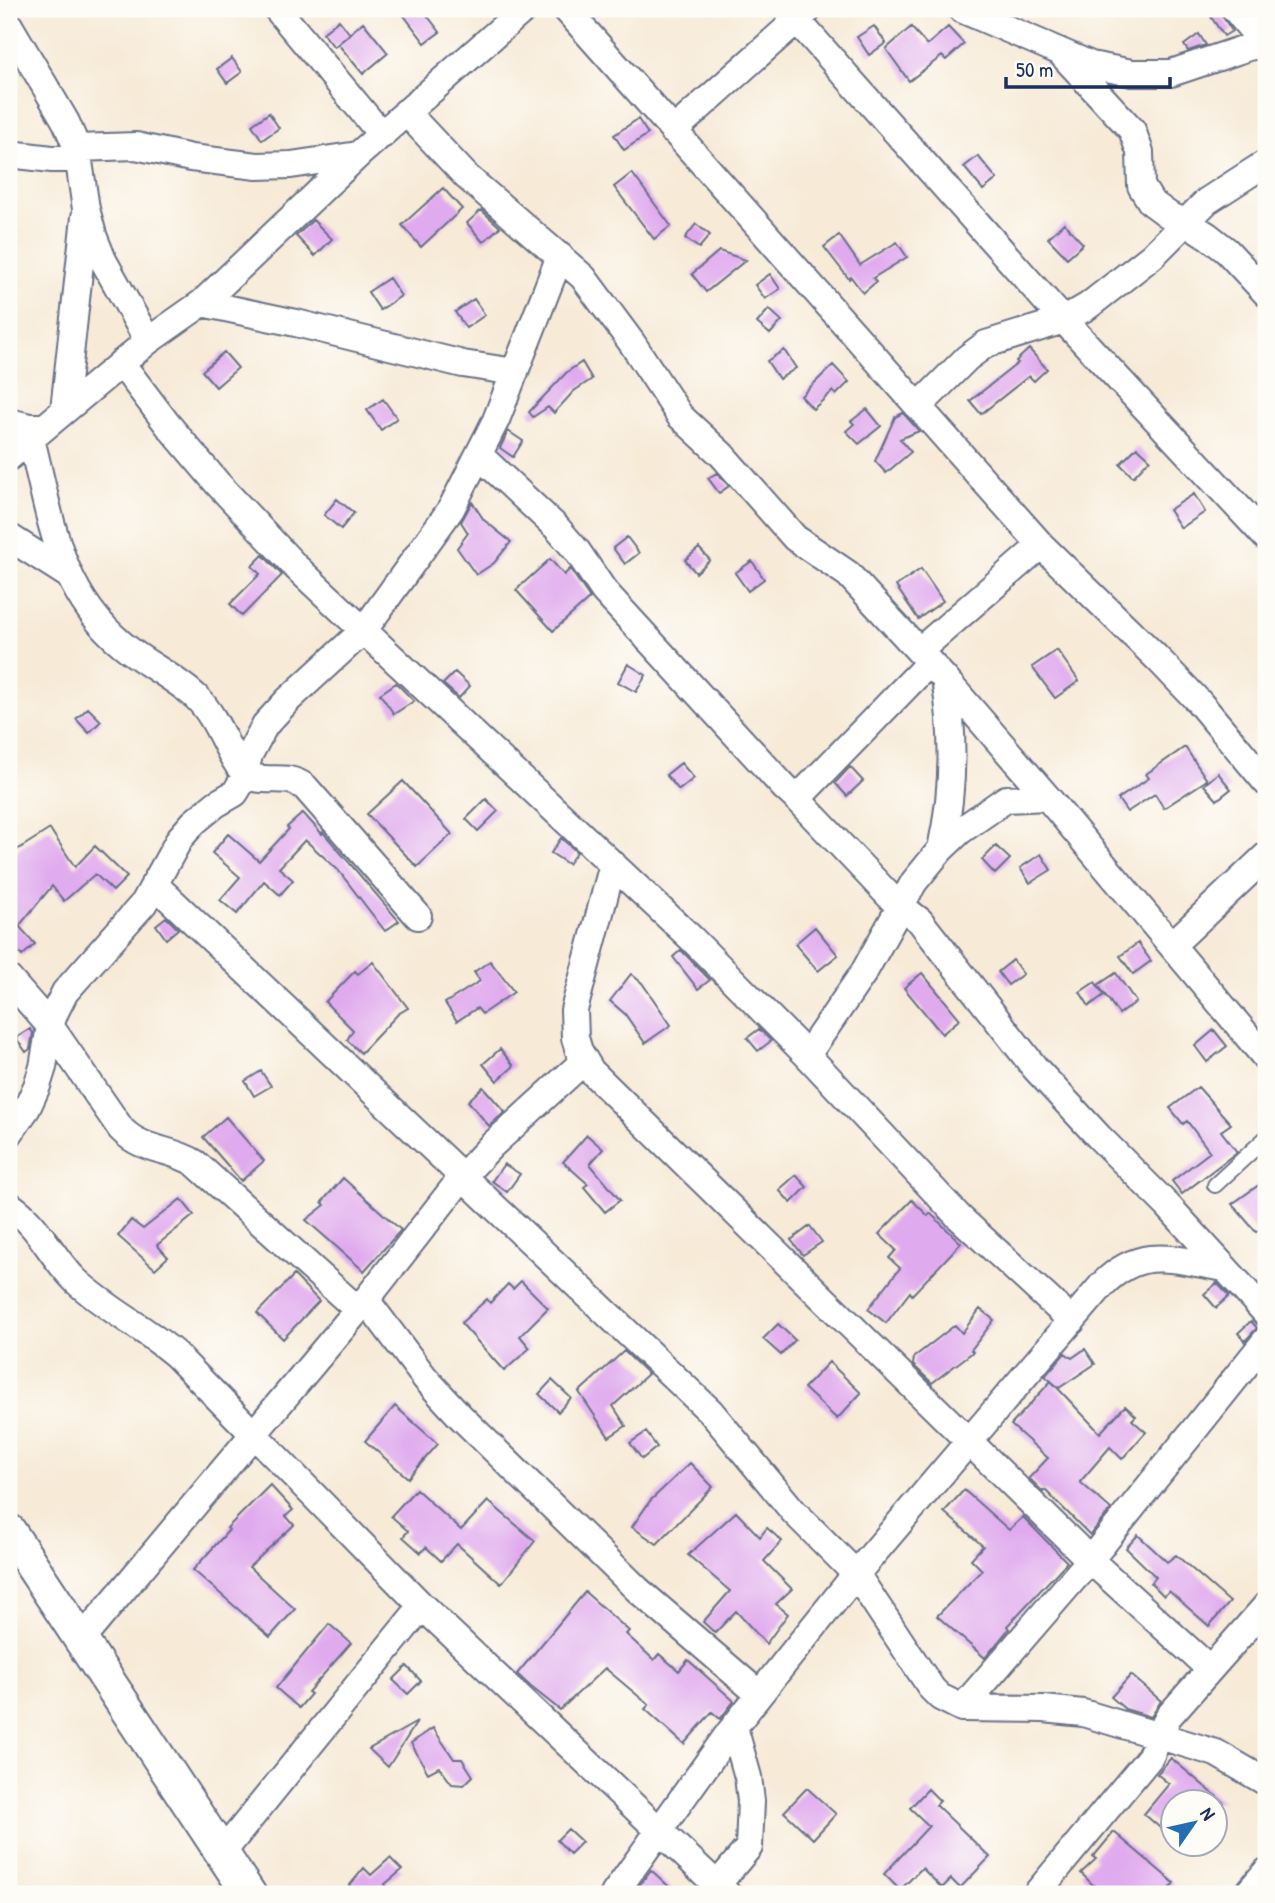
<svg xmlns="http://www.w3.org/2000/svg" width="1275" height="1903" viewBox="0 0 1275 1903" font-family="'Patrick Hand',sans-serif">
<style>
.building{fill:#e0abee}
.lines{fill:none;stroke-linecap:round;stroke-linejoin:round}
.service-casing{stroke:#687088;stroke-width:18}
.minor-casing{stroke:#687088;stroke-width:30}
.tertiary-casing{stroke:#687088;stroke-width:37}
.service{stroke:#fff;stroke-width:14}
.minor{stroke:#fff;stroke-width:26}
.tertiary{stroke:#fff;stroke-width:33}
</style>
<rect width="100%" height="100%" fill="#fdfcf7"/>
<filter id="ink" filterUnits="userSpaceOnUse"><feTurbulence type="fractalNoise" baseFrequency=".0143" numOctaves="2"/><feDisplacementMap in="SourceGraphic" scale="14" xChannelSelector="R" yChannelSelector="G"/><feConvolveMatrix kernelMatrix="1 2 1 2 8 2 1 2 1" color-interpolation-filters="sRGB"/></filter>
<filter id="wash" filterUnits="userSpaceOnUse"><feTurbulence type="fractalNoise" baseFrequency=".00686" numOctaves="4" result="noise"/><feDisplacementMap in="SourceGraphic" scale="28" xChannelSelector="R" yChannelSelector="G"/><feGaussianBlur stdDeviation="1.57" result="paint"/><feColorMatrix in="noise" values="0 0 0 0 0 0 0 0 0 0 0 0 0 0 0 0 0 1.4 0 .05"/><feComposite in="paint" operator="in"/></filter>
<g filter="url(#wash)">
<rect width="100%" height="100%" fill="#f7ead7"/>
<g id="blocks">
<path class="building" d="M399 9H422L440 32 425 43Z
M1219 11 1232 31 1224 36 1211 17Z
M339 20 350 34 334 47 323 33Z
M363 22 388 53 363 74 338 44Z
M874 26 886 43 869 55 857 37Z
M911 27 927 45 948 27 964 44 946 60 942 56 909 81 886 49Z
M1199 34 1206 45 1188 51 1184 45Z
M232 58 242 72 227 83 217 69Z
M269 113 279 128 262 140 252 125Z
M638 119 648 134 624 150 614 135Z
M978 156 997 179 983 190 964 167Z
M632 173 671 226 654 239 614 187Z
M443 188 462 209 421 247 402 225Z
M481 210 500 227 483 242 467 223Z
M313 220 332 239 315 256 296 236Z
M1064 223 1083 244 1067 258 1048 238Z
M696 224 710 235 699 248 685 238Z
M839 235 860 265 897 242 907 257 873 278 876 282 863 293 851 277 849 279 824 247Z
M719 251 746 260 706 292 692 274Z
M770 274 780 289 765 299 755 285Z
M389 278 401 296 380 310 368 292Z
M474 299 485 315 466 328 455 312Z
M769 309 782 321 770 334 757 323Z
M1029 349 1047 369 1034 381 1029 376 981 414 970 401 1018 363 1016 361Z
M784 350 796 368 779 379 767 361Z
M224 352 238 368 216 387 202 371Z
M582 362 592 379 574 391 554 413 548 407 533 417 529 412 567 372Z
M833 365 849 382 836 395 833 391 813 409 801 396Z
M383 399 397 418 381 430 367 410Z
M867 409 881 426 859 444 846 431 854 424 851 421Z
M903 413 919 431 900 439 911 452 886 473 875 461 895 417Z
M508 431 523 441 513 457 500 448Z
M1137 447 1150 459 1133 477 1120 464Z
M717 473 729 486 719 493 708 478Z
M1194 494 1205 512 1181 528 1169 510Z
M337 499 354 513 341 529 324 515Z
M472 502 484 520 511 542 494 563 476 575 457 548 468 533 461 522Z
M627 537 639 553 625 564 613 548Z
M699 548 710 560 696 573 685 560Z
M263 555 282 575 242 616 230 604 260 574 252 566Z
M550 559 564 575 570 569 590 598 553 631 516 590Z
M752 561 764 579 748 591 735 573Z
M921 569 943 601 918 619 896 586Z
M1057 650 1079 681 1055 698 1032 667Z
M628 664 646 675 636 692 618 682Z
M455 672 470 686 459 698 443 684Z
M396 683 414 701 394 714 380 694Z
M88 708 101 721 89 733 76 719Z
M1185 747 1207 780 1164 808 1155 794 1127 812 1118 799 1149 778 1146 774Z
M681 763 694 778 679 790 666 775Z
M850 767 863 781 847 796 835 783Z
M1218 773 1231 789 1217 800 1204 785Z
M403 781 452 834 417 867 367 814Z
M486 799 498 811 478 831 466 819Z
M303 813 322 834 323 832 399 921 385 931 338 870 305 840 279 868 293 880 280 895 264 881 237 914 220 900 240 877 212 853 228 834 259 861 289 829 287 827Z
M50 829 75 867 95 846 127 877 113 891 95 874 64 901 52 886 19 926 35 944 22 956 9 942V855Z
M561 838 577 852 568 864 551 853Z
M996 846 1010 859 995 874 982 860Z
M1041 854 1051 870 1030 883 1020 868Z
M166 917 178 929 166 939 156 925Z
M815 927 838 955 818 971 795 944Z
M1138 943 1151 961 1133 974 1120 956Z
M681 950 710 980 698 989 673 957Z
M1013 960 1023 974 1008 985 998 972Z
M490 961 514 992 482 1014 477 1008 457 1021 445 1003 480 981 474 972Z
M373 962 408 1008 398 1014 361 1053 347 1040 353 1030 325 1002 355 971 358 974Z
M922 973 960 1019 942 1034 904 988Z
M1116 973 1136 1002 1119 1014 1098 985Z
M631 974 642 983 671 1025 645 1043 625 1014 610 1001Z
M1095 982 1104 995 1089 1006 1080 992Z
M30 1029 33 1033 30 1049 26 1052 16 1038Z
M759 1029 771 1041 758 1051 747 1038Z
M1214 1030 1227 1046 1207 1062 1195 1046Z
M500 1049 514 1066 497 1081 483 1064Z
M261 1071 271 1086 254 1096 245 1081Z
M483 1087 505 1112 489 1126 468 1101Z
M1198 1087 1231 1124 1221 1131 1237 1152 1182 1194 1172 1181 1210 1152 1187 1121 1183 1124 1170 1108Z
M226 1117 264 1161 241 1181 203 1137Z
M587 1135 603 1149 590 1164 620 1200 605 1212 584 1187 588 1184 563 1162Z
M504 1164 520 1174 507 1192 492 1181Z
M796 1175 807 1187 791 1203 779 1190Z
M343 1178 401 1230 364 1271 306 1220 325 1205 322 1202Z
M1266 1180V1224L1256 1232 1232 1204Z
M181 1199 194 1215 157 1245 168 1257 155 1269 118 1236 131 1220 143 1229Z
M912 1200 928 1216 930 1213 961 1243 912 1295 910 1292 886 1323 868 1309 900 1268 889 1258 896 1250 879 1234Z
M810 1226 822 1242 803 1255 791 1240Z
M294 1275 319 1301 283 1339 257 1313Z
M521 1281 548 1308 520 1336 530 1348 504 1371 461 1323 487 1299 490 1303 508 1284 513 1289Z
M1217 1283 1229 1296 1216 1308 1204 1294Z
M980 1309 994 1320 971 1350 973 1352 932 1383 913 1365 914 1357 955 1325 962 1333Z
M1251 1321 1257 1328 1245 1341 1238 1333Z
M778 1324 795 1340 781 1355 763 1339Z
M1085 1349 1095 1364 1059 1388 1045 1376 1065 1353 1072 1358Z
M624 1351 648 1374 613 1406 626 1426 609 1437 579 1392Z
M829 1362 861 1393 837 1419 804 1388Z
M552 1380 571 1398 558 1412 539 1394Z
M1051 1381 1100 1433 1125 1406 1136 1416 1132 1420 1146 1432 1122 1459 1110 1447 1080 1482 1111 1509 1090 1535 1045 1490 1043 1492 1029 1478 1048 1458 1011 1425Z
M395 1406 438 1444 408 1478 365 1441Z
M646 1432 657 1447 642 1459 630 1443Z
M690 1463 713 1487 657 1544 632 1527 650 1501Z
M270 1485 293 1510 286 1516 294 1525 249 1567 295 1609 270 1637 193 1570 229 1530 227 1528Z
M416 1489 461 1530 488 1501 535 1541 501 1584 457 1544 441 1561 426 1547 421 1553 403 1537 408 1531 391 1516Z
M964 1490 1009 1530 1023 1517 1067 1562 1007 1626 1009 1629 985 1658 937 1616 982 1570 971 1559 983 1546 944 1512Z
M736 1512 760 1537 767 1528 782 1541 764 1561 792 1589 776 1604 788 1614 766 1644 736 1611 715 1633 703 1622 730 1591 688 1555Z
M1138 1535 1167 1562 1176 1555 1230 1602 1209 1626 1169 1591 1164 1596 1151 1583 1156 1577 1126 1548Z
M585 1592 629 1631 626 1634 654 1660 659 1654 679 1671 688 1660 734 1701 720 1719 712 1712 684 1744 645 1709 649 1705 605 1668 560 1710 531 1687 517 1674Z
M329 1624 351 1643 308 1692 311 1694 299 1708 276 1688Z
M407 1666 421 1681 408 1694 393 1680Z
M1131 1675 1161 1701 1151 1717 1125 1709 1111 1697Z
M417 1722 388 1767 369 1749Z
M433 1728 454 1759H462L473 1776 464 1785 452 1784 439 1767 428 1773 411 1743Z
M1171 1758 1223 1802H1173V1839L1144 1814 1169 1784 1157 1774Z
M807 1788 836 1814 813 1839 784 1812Z
M928 1789 940 1801 936 1805 990 1857 960 1888 951 1879 942 1888 922 1868 900 1890 884 1874 929 1826 910 1808Z
M568 1829 582 1842 570 1854 557 1840Z
M1114 1832 1174 1883 1166 1894H1102L1081 1873 1096 1859 1093 1857Z
M390 1858 402 1870 384 1885 395 1894H359L349 1886 364 1868 371 1875Z
M651 1870 677 1894H633Z"/>
</g>
</g>
<g filter="url(#ink)">
<use href="#blocks" fill-opacity="0" stroke="#687088" stroke-width="2"/>
<g class="lines">
<g class="service-casing">
<path id="service" d="M1215 1185 1266 1138"/>
</g>
<g class="minor-casing">
<path id="minor" d="M277 9 382 135
M566 9 1041 545 1159 660 1199 702 1266 782
M787 9 1056 312 1266 537
M961 9 1091 65 1132 73H1171L1249 47 1266 44
M1235 9 1266 47
M9 25 66 122 77 148 86 209 93 235 103 260 148 341
M1059 51 1132 130 1140 152 1141 186 1151 202 1170 216 1186 222 1208 236 1227 251 1266 293
M406 112 467 177 583 277 632 343 680 416 722 455 795 538 848 574 945 679 1047 797 1266 1058
M673 131 809 9
M77 148 136 146 191 158 257 166 291 165 358 155
M9 154 52 159H78
M202 303 296 323 463 364 515 372
M121 363 168 425 218 484 296 567 692 939 807 1055 959 1217 1072 1321
M918 407 967 358 986 344 1064 320 1088 306 1152 256 1207 201 1266 163
M64 410 85 217
M9 422 30 427H45
M31 439C51 516 57 591 123 645 147 665 175 677 197 698 220 721 227 755 246 775 266 785 285 772 305 787L418 916
M480 456 557 528 577 551 604 591 785 788 797 799 894 901 920 921 1035 1068 1099 1137 1168 1206 1266 1313
M9 457 148 341 202 303 358 155 524 9
M9 537 67 574
M919 651 1041 545
M797 799 929 663
M941 849C954 791 955 737 945 679
M613 864 574 1010 575 1038 579 1051 591 1071 1090 1560 1210 1669
M154 884 711 1412 794 1512 856 1574 932 1689 940 1697 962 1708 1044 1709 1083 1713 1216 1753 1266 1782
M1172 945 1266 856
M9 979 50 1026 121 1129C143 1152 169 1147 195 1163L358 1310
M807 1055 864 972 914 882 941 849 960 831 1006 799 1047 797
M9 1134 27 1108 37 1086 43 1067 50 1026 55 1012 65 992 144 903 180 838 194 822 216 804 235 793 243 780 249 755 265 725 288 700 364 630 451 509 496 420 560 256
M9 1205C39 1224 51 1257 76 1281 106 1309 145 1328 176 1355L422 1606 717 1885
M366 1300 425 1378 460 1416 638 1590 759 1694
M81 1640 366 1300 463 1176 491 1146 584 1061
M962 1708 1090 1560 1266 1340
M222 1853 422 1606
M614 1894 729 1733 786 1661 856 1574 1103 1284C1143 1244 1176 1261 1225 1268
M727 1894 717 1885 749 1847 751 1801 748 1777 734 1727
M1036 1894 1150 1757 1168 1717 1266 1606
M1247 1894 1266 1872"/>
</g>
<g class="tertiary-casing">
<path id="tertiary" d="M9 1531 249 1894"/>
</g>
<use href="#service" class="service"/>
<use href="#minor" class="minor"/>
<use href="#tertiary" class="tertiary"/>
</g>
</g>
<rect width="1275" height="1903" fill="none" stroke="#fdfcf7" stroke-width="35"/>
<g transform="translate(1194 1823) rotate(56)"><circle r="33" fill="#fdfcf7" stroke="#a3aaba" stroke-width="2"/>
<path d="M0-5L12 26L0 18L-12 26Z" fill="#1f6fb2"/>
<text y="-10" font-size="19" font-weight="bold" text-anchor="middle" fill="#1b2f5e">N</text>
</g>
<path d="M1006 77v10h164v-10" fill="none" stroke="#1b2f5e" stroke-width="3.5"/>
<text x="1016" y="77" font-size="21" fill="#1b2f5e" stroke="#fdfcf7" stroke-width="5" paint-order="stroke">50 m</text>
</svg>
